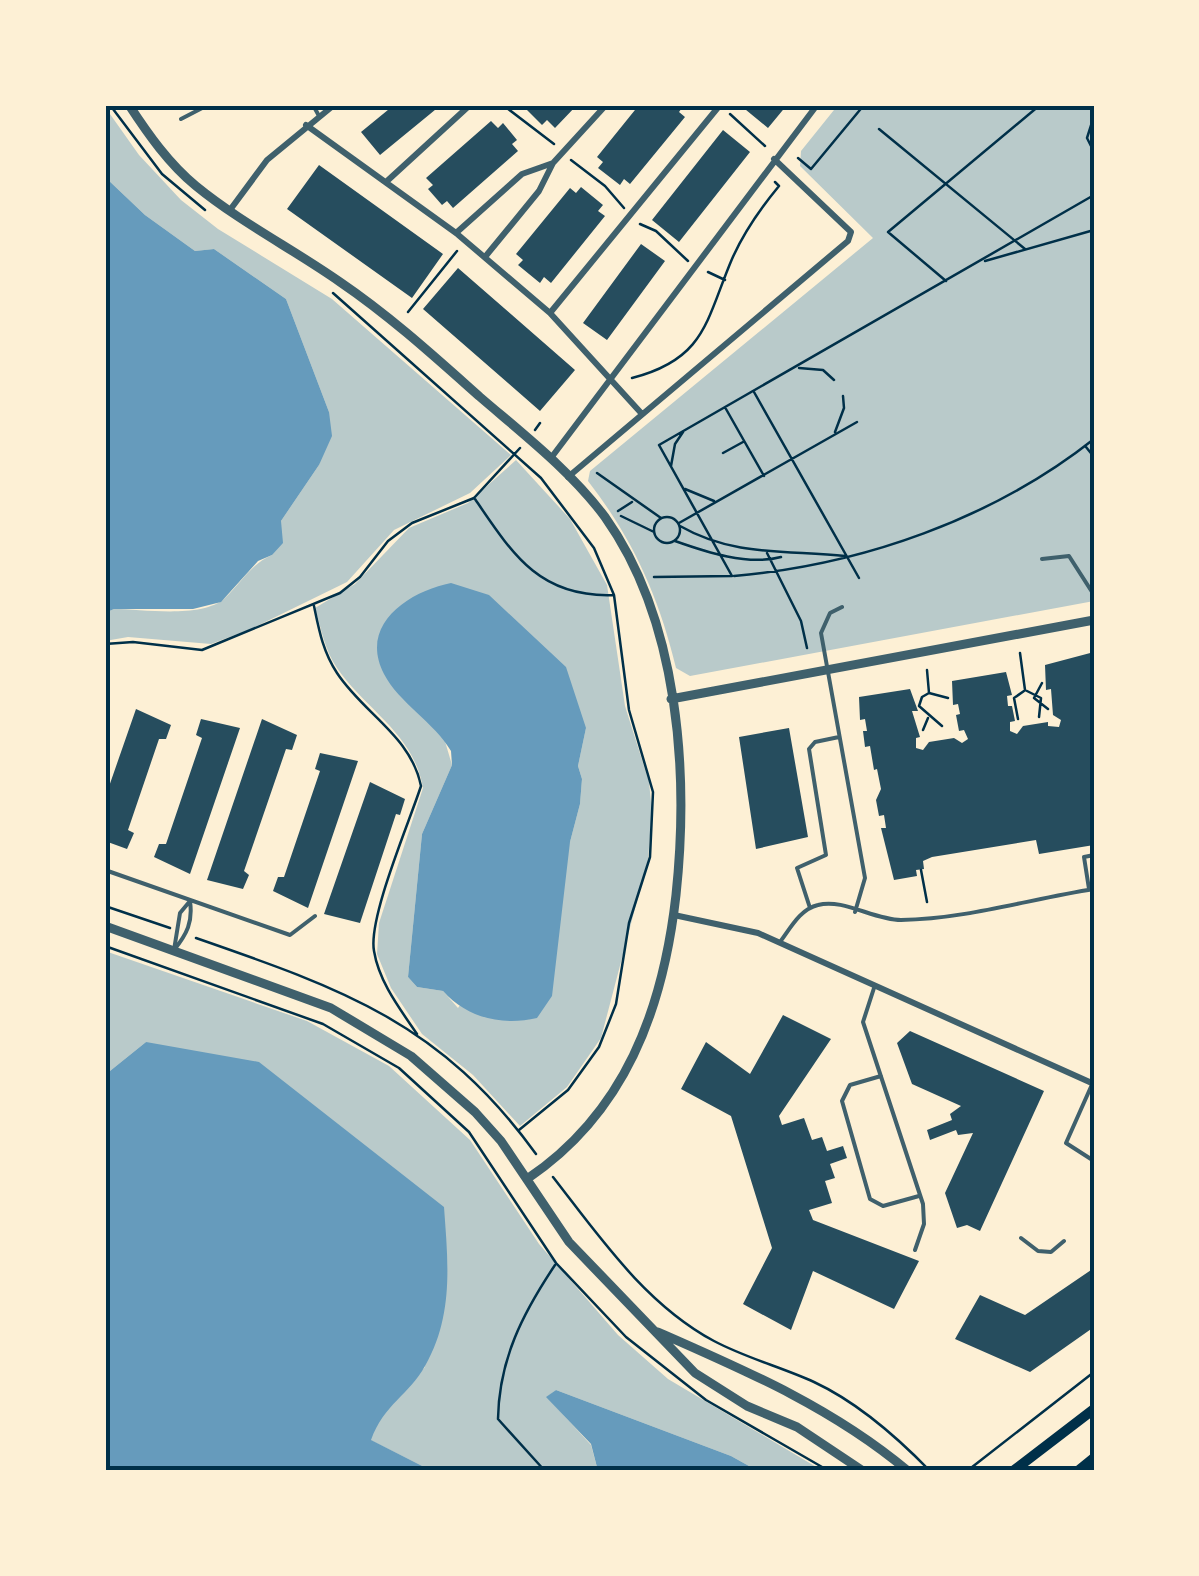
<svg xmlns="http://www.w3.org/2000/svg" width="1199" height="1576" viewBox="0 0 1199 1576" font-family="'Fira Sans',sans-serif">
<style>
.green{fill:#b9caca;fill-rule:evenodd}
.water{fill:#669bbc}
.building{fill:#264d5e}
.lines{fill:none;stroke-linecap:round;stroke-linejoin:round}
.path{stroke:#003049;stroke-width:2.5}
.service{stroke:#3f606c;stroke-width:4}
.minor{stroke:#3f606c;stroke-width:6}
.tertiary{stroke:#3f606c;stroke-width:9}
.secondary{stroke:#003049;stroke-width:10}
.neatline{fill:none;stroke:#003049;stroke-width:4}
</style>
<rect width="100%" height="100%" fill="#fdf0d5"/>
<path class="green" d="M838 105H1094V601L690 676 676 668C659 597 633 539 588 481L590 471 873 238 800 166 801 151Z
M105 107 139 155 181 200 218 229 332 299 511 455 470 493 394 530 347 582 251 629 211 644 128 637 105 641V613L114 609C143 609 202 619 225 598 242 582 251 564 272 555L281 521 319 465 329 412 286 299 214 249 195 251 145 215 105 177Z
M516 460 570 519 607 585 625 706 649 782 652 812 648 859 601 1038 567 1087 520 1126 473 1075 422 1034 391 988 377 954 379 923 423 788C414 734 366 710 337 668 325 651 321 628 315 608L355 584 409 528 468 503ZM586 728 578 766 582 779 580 804 570 842 458 1008 443 991 417 987 408 977 422 834 452 765 444 738Z
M105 951 307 1021 389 1066 470 1140 539 1244 618 1335 668 1379 823 1471H758L731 1456 556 1390 547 1397 591 1445 598 1471H432L370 1440 380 1414 425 1367 146 1042 105 1075Z"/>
<path class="water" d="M105 177 145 215 195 251 214 249 286 299 329 412 332 436 319 465 281 521 283 543 272 555 258 561 221 602 193 609H114L105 613Z
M451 583 489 595 566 667 586 728 578 766 582 779 580 804 570 842 552 996 537 1018C502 1026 467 1018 443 991L417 987 408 977 422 834 452 765 451 751C434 722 399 703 384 674 358 624 410 591 451 583Z
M146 1042 259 1062 444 1207C448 1263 454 1315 425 1366 409 1395 384 1404 371 1440L432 1471H105V1075Z
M556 1390 731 1456 758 1471H598L591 1444 546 1397Z"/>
<path class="building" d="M394 105H441L380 155 361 132Z
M530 105H577L555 128 547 120 542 125 526 109Z
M639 105H684L679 112 685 117 630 184 624 179 620 185 598 168 603 162 597 157Z
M740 105H787L768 128Z
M491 121 498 128 503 123 517 140 512 144 518 151 453 208 447 201 442 205 428 189 433 185 426 178Z
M723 130 750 152 679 242 652 220Z
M319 165 443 254 412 298 287 209Z
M581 187 603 205 598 211 605 216 551 283 544 277 540 283 518 265 523 260 516 254 570 188 576 193Z
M641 244 665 261 607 340 583 323Z
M458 268 575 370 540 411 423 309Z
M1094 652V845L1039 854 1036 840 932 857 923 861 924 869 916 870 917 876 894 880 881 828H886L884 815 879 816 876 800 881 789 877 769 874 770 870 746 865 747 863 731H867L865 719 860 720 859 697 910 689 918 711H912L920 737 916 738V748L923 750 929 742 954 738 962 743 968 739 964 730 959 731 956 715 960 714 958 704 953 705 952 681 1006 672 1012 695 1007 696 1008 706H1012L1015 721 1010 722V731L1017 734 1023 726 1048 722V726L1059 727 1061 720 1053 715 1051 689 1046 690 1045 665Z
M136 709 171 725 166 739H159L128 830 134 833 127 849 105 841V798Z
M201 719 240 728 190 874 154 857 159 844H166L202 738 196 735Z
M262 719 297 735 292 750 286 749 244 871 249 875 243 889 207 880Z
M789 728 808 837 756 849 739 737Z
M320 753 358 761 308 908 273 891 278 877H284L320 771 315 769Z
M370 782 405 799 400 815 396 814 360 923 324 914Z
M783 1015 831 1039 779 1116 782 1125 804 1118 812 1140 822 1137 827 1151 843 1146 847 1158 830 1164 835 1178 825 1181 832 1203 809 1210 813 1220 919 1261 894 1309 813 1271 791 1330 743 1304 772 1248 731 1116 681 1089 706 1042 750 1074Z
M910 1031 1044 1091 980 1231 967 1225 957 1228 945 1193 973 1133 958 1135 956 1130 930 1140 927 1130 952 1120 950 1114 961 1106 912 1084 897 1043Z
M1094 1268V1327L1030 1372 955 1339 980 1295 1025 1315Z"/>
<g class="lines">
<path class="path" d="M110 105 162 174 205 210
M503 105 554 144
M1088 105 1094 112
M730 114 765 146
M1094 116 1087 138 1094 152
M879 129 1025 249
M798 158 811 169 864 105
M571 160 605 186 624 208
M640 224 656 231 688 261
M985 261 1094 230
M708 272 725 280
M946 281 888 232 1040 105
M333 293 541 478 594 548 614 595 629 710 653 792 650 857 629 923 616 1004 599 1047 568 1090 519 1130
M408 312 457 251
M799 368 823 370 834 380
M632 378C706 359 706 320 732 259 744 232 760 209 779 186L775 182
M754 392 859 578
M726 409 764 476
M535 430 540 423
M835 432 844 408 843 396
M1086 447 1094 457
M723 453 743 442
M671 466 675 444 683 432
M597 473 661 518
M685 489 714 501
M475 499C513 555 540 598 614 595
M618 511 632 502
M621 516 654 532
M654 530a13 13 0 1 1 26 0a13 13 0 1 1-26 0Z
M679 523 857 422
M680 526C734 557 788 550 845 556
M675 541C706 552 748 566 781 557
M767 553 801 621 807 648
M734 576C861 565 993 519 1094 439
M654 577 732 576 659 445 1094 195
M314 606C319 630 323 652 337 673 364 714 411 736 421 786 409 823 368 918 374 951 379 982 400 1009 417 1034
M105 644 133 642 202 650 340 593 360 577 388 541 412 523 474 498 520 448
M1020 653 1025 690 1041 698 1039 717
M927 670 929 693 948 698
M1042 683 1034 698 1048 709
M929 693 922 697 919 706 942 726
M1018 719 1014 698 1024 691
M923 730 928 718
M921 870 927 902
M105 906 170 928
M196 938C343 989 441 1023 536 1154
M105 946 323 1024 399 1068 469 1132 556 1263 626 1337 706 1400 829 1471
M553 1177C599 1236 645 1304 714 1341 746 1358 781 1367 814 1382 857 1402 897 1437 930 1471
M545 1471 498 1419C499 1359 523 1313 555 1265
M967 1471 1094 1372"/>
<path class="service" d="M313 105 319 116
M181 119 208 105
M1042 559 1069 556 1094 595
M842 607 830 613 821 633 865 878 855 912
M105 870 290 935 315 916
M1089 889 1084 857 1094 855
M190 901C193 922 187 934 174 950L180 913Z
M810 908 797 868 826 855 809 749 815 742 839 737
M780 942C790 929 800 909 818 905 843 898 874 920 901 920 966 919 1030 899 1094 889
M874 988 863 1022 923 1204 924 1224 915 1250
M881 1076 850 1085 842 1101 870 1199 883 1206 919 1196
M1094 1080 1066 1143 1094 1161
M1021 1238 1038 1251 1051 1252 1064 1241"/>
<path class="minor" d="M306 125 456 233 550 313 642 414
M553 163 606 105
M386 182 470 105
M230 210 267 160 334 105
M456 233 522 174 553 163 539 191 485 257
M550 313 720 105
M551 458 817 105
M568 477 848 241 851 232 774 159
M674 915 758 933 1094 1084"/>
<path class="tertiary" d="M129 105C148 134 169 164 196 186 240 222 293 249 340 282 390 316 435 357 480 397 523 434 571 471 605 517 679 621 689 773 676 895 663 1010 625 1113 527 1179
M671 699 1094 620
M105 926 331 1008 411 1056 475 1112 501 1141 569 1242 695 1373 747 1406 797 1427 863 1471
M658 1332C747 1371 833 1408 908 1471"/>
<path class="secondary" d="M1013 1471 1094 1409
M1078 1471 1094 1458"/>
</g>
<rect width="1199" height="1576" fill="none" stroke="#fdf0d5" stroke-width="215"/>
<rect x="108" y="108" width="984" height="1360" class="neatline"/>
</svg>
